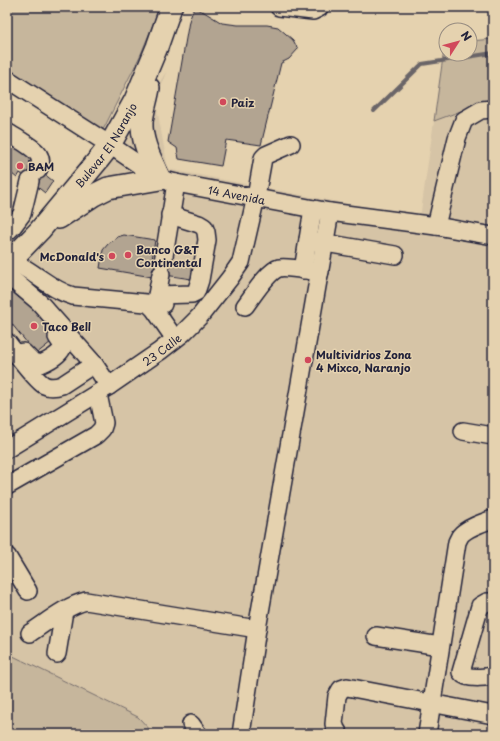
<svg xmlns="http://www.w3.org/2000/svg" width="500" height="741" viewBox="0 0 500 741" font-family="'Playpen Sans',sans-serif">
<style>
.built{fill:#d6c4a6}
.green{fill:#c6b69c;stroke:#746c6c}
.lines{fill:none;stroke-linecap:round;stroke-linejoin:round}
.stream{stroke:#6b6567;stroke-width:4}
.building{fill:#b2a491;stroke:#22223b}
.minor-casing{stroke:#22223b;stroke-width:20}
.major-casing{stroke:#22223b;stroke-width:24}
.minor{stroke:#e5d2af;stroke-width:17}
.major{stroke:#e5d2af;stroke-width:21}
.poi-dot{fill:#d1495b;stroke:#e5d2af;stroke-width:1.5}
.labels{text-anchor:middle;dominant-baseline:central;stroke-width:3;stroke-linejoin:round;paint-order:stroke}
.poi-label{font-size:11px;font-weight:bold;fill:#22223b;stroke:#e5d2af;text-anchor:start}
.street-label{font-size:11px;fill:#22223b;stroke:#e5d2af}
</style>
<rect width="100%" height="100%" fill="#e5d2af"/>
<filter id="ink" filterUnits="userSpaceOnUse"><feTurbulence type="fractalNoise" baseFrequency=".025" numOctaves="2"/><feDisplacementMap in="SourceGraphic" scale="8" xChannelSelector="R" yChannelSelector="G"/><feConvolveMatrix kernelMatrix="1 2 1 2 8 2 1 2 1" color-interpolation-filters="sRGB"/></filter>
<g filter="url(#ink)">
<path class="built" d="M166 72 156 103 168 169 420 218 434 121 493 99V734H154L138 717 7 653V278L29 259 90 185 141 113Z"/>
<path class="green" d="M7 7H160L141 54 104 128 99 131 7 73Z
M493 39V99L434 121 445 43 446 42V54H470V41Z
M7 653 138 717 154 734H7Z"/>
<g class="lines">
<path class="stream" d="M374 111 422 64 493 53"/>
</g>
<path class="building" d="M194 8 204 12 222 23 238 25H267L278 27 293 40 298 49 289 59 281 63 261 145 226 140 221 166 179 159 177 148 168 142 189 21Z
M9 140 32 159 29 162 53 181 45 193 20 173 17 178 7 170V142Z
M7 208 13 213 7 219Z
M124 235 155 240 152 260 200 268 198 280 152 273V277L100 268 103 250 108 244 117 237Z
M12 289 19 298 27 292 61 334 36 354 7 318V293Z"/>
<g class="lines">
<g class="minor-casing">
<g id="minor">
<path d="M279 7 313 11 319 8"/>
<path id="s1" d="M7 79 110 145 160 179 176 183 330 212 436 226 493 236"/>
<path d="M7 132C12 135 18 139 23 142 33 149 46 155 38 170"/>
<path d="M436 226 457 138 464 120 481 110 493 109"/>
<path d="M7 232 13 226 22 214 30 181"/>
<path d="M308 240 395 255"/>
<path d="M11 260C19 265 27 269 35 275 47 283 58 292 73 296L146 303 150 305 154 309 175 339"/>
<path d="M163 262 176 183"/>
<path d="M303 270 313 209"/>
<path d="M161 274 157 295 163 304"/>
<path d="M7 275 39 302 94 364 109 386"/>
<path d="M157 295 192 294 196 292 200 280 207 240 206 232 204 227 199 224 170 215"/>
<path d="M245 306C252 297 268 271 279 268 287 266 310 271 320 272"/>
<path d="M7 342C14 351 36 381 44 385 50 388 56 387 62 385L94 364"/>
<path d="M23 352 33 362 41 364C48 361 61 354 63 346L57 337"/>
<path d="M463 431 493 436"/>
<path id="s2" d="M7 449 109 386 160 351 183 333 200 316 230 278 241 262 256 197 263 158 266 155 291 144"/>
<path d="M7 486 96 435 102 429 104 423 98 394"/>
<path d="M7 556 28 591"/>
<path d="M493 602H487L480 606 461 672C463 674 463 675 466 676 472 678 487 678 493 675"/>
<path d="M30 633C47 622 66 606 86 601L257 629"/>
<path d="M376 636 440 646"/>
<path d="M57 654 64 611"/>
<path d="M191 724 198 734"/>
<path d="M241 734 257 629 330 212"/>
<path d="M339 734 336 729 334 724 337 696 341 689 347 687 493 715"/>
<path d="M427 734 457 542C458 540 459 538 460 536 466 528 484 522 493 519"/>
</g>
</g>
<g class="major-casing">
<g id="major">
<path d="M59 218 94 195 108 188 160 179C152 161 141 142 142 122 143 111 147 100 149 88"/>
<path id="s3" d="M7 262 11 260 40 230 99 159 110 145 135 100 157 47 171 7"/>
</g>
</g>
<use href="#minor" class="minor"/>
<use href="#major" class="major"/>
</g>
</g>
<g class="poi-dot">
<circle cx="223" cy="102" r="4"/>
<circle cx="20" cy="166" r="4"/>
<circle cx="128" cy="255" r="4"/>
<circle cx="112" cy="256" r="4"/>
<circle cx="34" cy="326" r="4"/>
<circle cx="308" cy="360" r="4"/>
</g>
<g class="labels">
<g class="poi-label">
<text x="231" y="102">Paiz</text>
<text x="28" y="166">BAM</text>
<text x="136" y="249">Banco G&amp;T<tspan x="136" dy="13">Continental</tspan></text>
<text x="104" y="256" text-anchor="end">McDonald's</text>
<text x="42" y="326">Taco Bell</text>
<text x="316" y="354">Multividrios Zona<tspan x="316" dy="13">4 Mixco, Naranjo</tspan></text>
</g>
<g class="street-label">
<text stroke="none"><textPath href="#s3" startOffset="154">Bulevar El Naranjo</textPath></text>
<text stroke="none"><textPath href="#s1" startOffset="261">14 Avenida</textPath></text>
<text stroke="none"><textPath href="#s2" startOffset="184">23 Calle</textPath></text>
</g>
</g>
<rect width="500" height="741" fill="none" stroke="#e5d2af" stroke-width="24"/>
<rect x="12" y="12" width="476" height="717" fill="none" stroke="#22223b" stroke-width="1.5" filter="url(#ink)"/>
<g transform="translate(458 42) rotate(54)"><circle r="19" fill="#e5d2af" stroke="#978c81"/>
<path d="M0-3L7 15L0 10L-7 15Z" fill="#d1495b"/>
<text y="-6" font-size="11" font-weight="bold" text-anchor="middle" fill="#22223b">N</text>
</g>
</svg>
